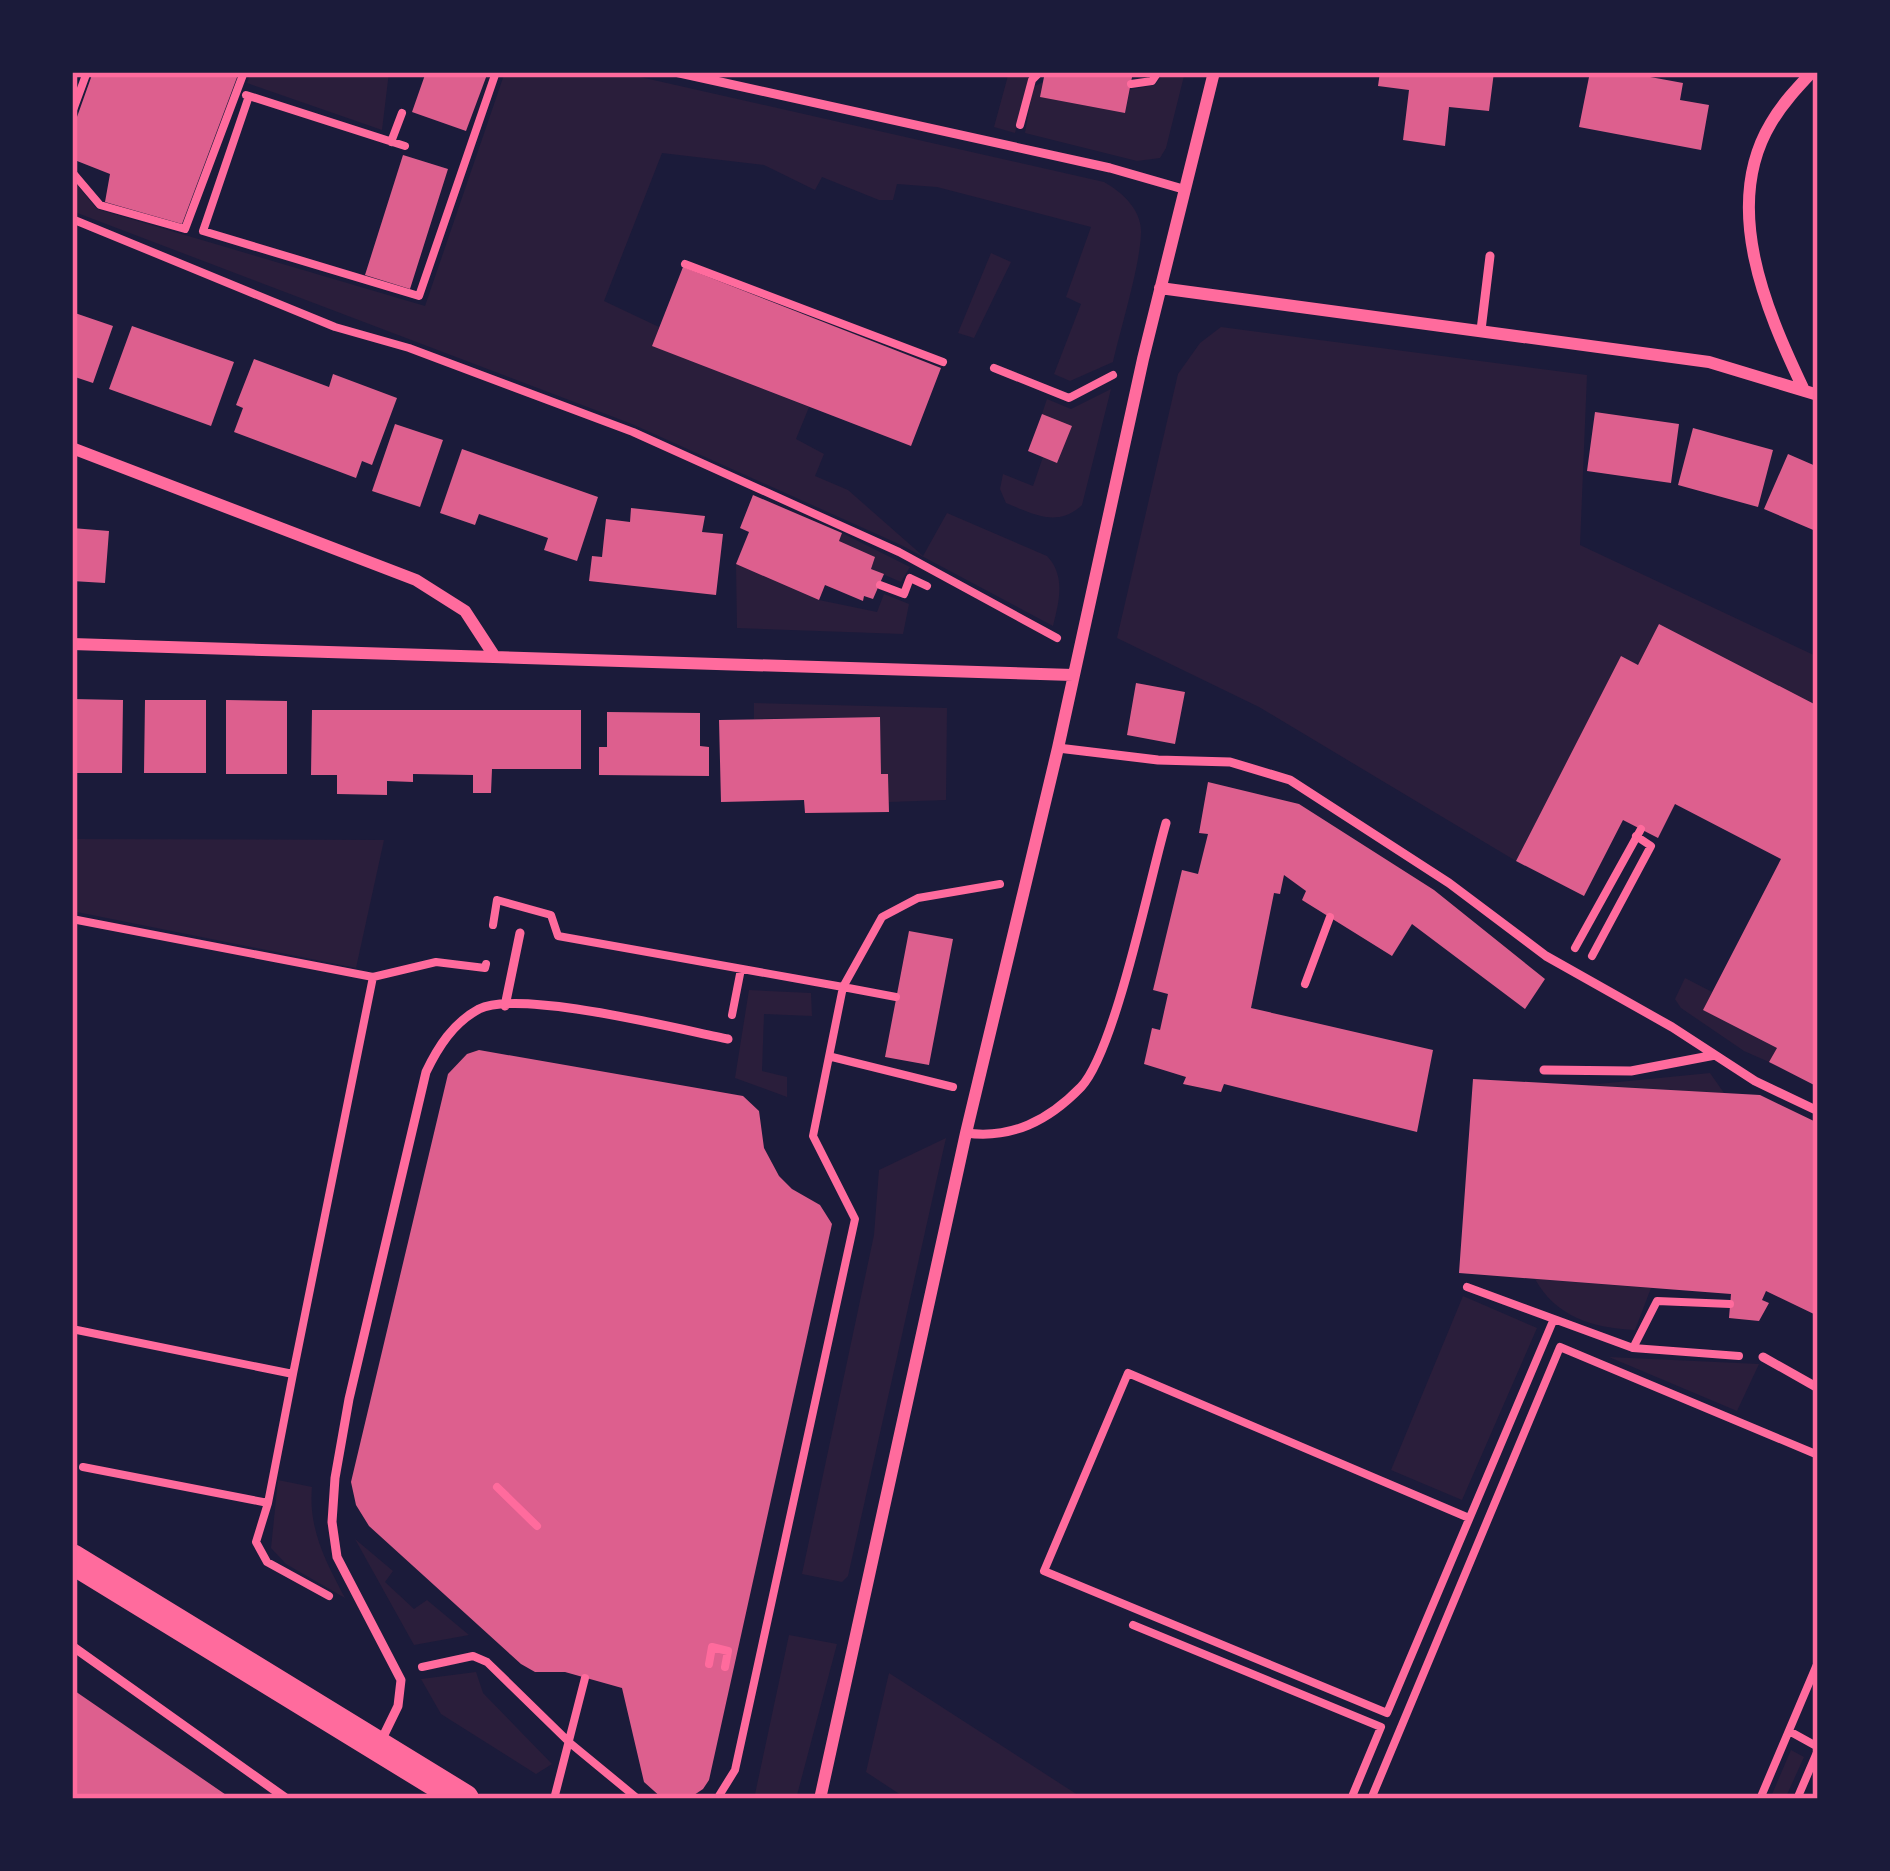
<svg xmlns="http://www.w3.org/2000/svg" width="1890" height="1871" viewBox="0 0 1890 1871" font-family="'Titillium Web',sans-serif">
<style>
.green{fill:#2a1e3b}
.building{fill:#dd5f8e}
.lines{fill:none;stroke-linecap:round;stroke-linejoin:round}
.path{stroke:#ff6b9d;stroke-width:8}
.service{stroke:#ff6b9d;stroke-width:9}
.minor{stroke:#ff6b9d;stroke-width:12}
.primary{stroke:#ff6b9d;stroke-width:30}
.neatline{fill:none;stroke:#ff6b9d;stroke-width:4.5}
</style>
<rect width="100%" height="100%" fill="#1b1b3a"/>
<path class="green" d="M251 72H389L382 130 247 83Z
M505 72H618L1104 182C1122 192 1142 210 1141 233 1140 266 1121 327 1113 362L1070 381 1054 374 1081 304 1066 297 1091 227 937 187 897 184 893 200H879L822 177 815 190 764 165 662 153 604 301 659 327 653 346 809 407 796 439 824 454 815 476 848 490 923 556 947 513 1047 556C1066 576 1059 602 1053 626L901 545 632 424 72 211V179L97 209 425 306Z
M1009 72H1030L1015 133 994 127Z
M1164 72H1185L1166 148 1160 158 1137 161 1025 133 1033 87 1043 82 1041 97 1125 113 1130 90 1155 85Z
M991 253 1011 262 974 338 958 333Z
M1221 327 1587 375 1580 545 1818 657V706L1659 624 1638 665 1621 657 1516 861 1259 707 1117 638 1178 374 1200 343Z
M1111 389 1082 505C1058 528 1033 514 1006 503L1000 489 1003 474 1033 486 1043 457 1042 414 1047 399 1071 409Z
M842 533 910 567 901 582 871 569 875 557 839 541Z
M736 564 819 600 877 612 884 594 909 604 903 634 737 628Z
M754 703 947 708 946 800 889 802 888 775 881 774 879 717 754 719Z
M72 839 384 840 356 968 72 911Z
M1685 978 1712 992 1704 1010 1777 1048 1769 1062 1744 1051 1681 1008 1675 999Z
M749 990 811 993 812 1016 764 1014 762 1071 787 1077V1097L735 1078Z
M1710 1073 1724 1093 1588 1085Z
M946 1138 848 1576 842 1582 802 1574 874 1235 879 1170Z
M1535 1279 1651 1288 1635 1330C1593 1328 1556 1317 1535 1279Z
M1463 1296 1537 1328 1462 1500 1391 1470Z
M1609 1357 1759 1364 1737 1411Z
M278 1480 312 1487C308 1529 326 1562 345 1598L286 1564 271 1548Z
M355 1539 393 1571 385 1582 414 1609 427 1600 469 1635 414 1645Z
M789 1635 837 1644 796 1799H754Z
M476 1672 483 1693 552 1764 536 1774 441 1714 421 1679Z
M889 1673 1084 1799H907L866 1772Z
M1791 1750 1804 1757 1785 1799H1770Z"/>
<path class="building" d="M93 72H239L182 224 105 202 110 174 72 159V131Z
M426 72H488L466 131 412 112Z
M1045 72H1133L1125 113 1040 97Z
M1380 72H1494L1489 111 1449 107 1445 146 1403 140 1409 90 1378 86Z
M1590 72H1623L1683 83 1680 100 1709 105 1701 150 1579 127Z
M403 155 448 169 410 289 365 275Z
M683 267 941 368 911 446 652 346Z
M72 312 113 326 93 383 72 376Z
M132 326 234 362 211 426 109 389Z
M254 359 329 387 333 374 397 398 372 465 362 461 356 478 234 432 243 408 236 405Z
M1595 412 1679 424 1671 483 1587 471Z
M1042 414 1072 426 1057 463 1028 451Z
M395 424 443 440 420 507 372 491Z
M1693 428 1773 450 1758 507 1678 485Z
M462 449 598 497 577 561 544 550 548 538 479 514 475 525 440 513Z
M1788 454 1818 467V532L1764 509Z
M753 495 842 533 839 541 875 557 871 569 884 574 873 599 864 596 863 601 825 585 819 600 736 564 749 532 740 528Z
M631 508 705 516 702 532 723 534 716 595 589 581 592 556 602 557 606 519 630 522Z
M72 528 109 531 105 583 72 581Z
M1659 624 1818 706V1087L1769 1062 1777 1048 1703 1010 1781 859 1675 804 1658 838 1623 820 1584 896 1516 861 1621 656 1638 665Z
M1136 683 1185 692 1175 744 1127 735Z
M72 699 123 700 122 773H72Z
M145 700H206V773H144Z
M226 700 287 701V774H226Z
M312 710H581V769H492L491 793H473V775L413 774V782L387 781V795L337 794V775H311Z
M607 712 700 713V746L709 747V776L599 775V747H607Z
M880 717 881 774H888L889 812 805 813 804 800 721 802 719 720Z
M1208 782 1299 804 1434 890 1545 979 1525 1009 1412 924 1392 956 1302 900 1306 891 1284 875 1280 894 1274 893 1251 1008 1433 1050 1417 1132 1224 1084 1221 1092 1183 1084 1186 1077 1144 1064 1152 1028 1160 1030 1168 994 1153 990 1182 870 1198 874 1208 834 1199 833Z
M909 931 953 939 929 1065 885 1057Z
M479 1050 743 1096 759 1111 764 1148 779 1176 792 1189 820 1205 832 1224 709 1780 703 1789 688 1799H663L644 1782 622 1688 565 1672H535L521 1664 369 1526 356 1505 351 1482 448 1074 467 1054Z
M1473 1079 1760 1095 1818 1123V1316L1766 1291 1762 1300 1769 1303 1759 1321 1729 1318 1731 1294 1459 1273Z
M72 1689 232 1799H72Z"/>
<g class="lines">
<path class="path" d="M1131 84 1152 81 1158 72
M246 95 405 146
M249 96 203 231 419 296 496 72
M72 113 87 72
M1020 125 1032 80 1040 72
M391 142 402 113
M72 172 100 205 185 229 244 72
M72 219 335 327 409 348 633 432 899 552 1057 638
M685 264 943 362
M994 368 1069 398 1113 375
M880 585 904 594 910 578 927 586
M72 919 373 977
M493 925 497 900 551 915 558 936 843 987 813 1136 855 1219 735 1770 717 1799
M1575 948 1641 829
M1592 956 1651 846 1636 836
M1305 984 1330 917
M896 997 843 987 882 917 918 898 1000 884
M732 1015 741 969
M832 1057 953 1087
M1467 1287 1633 1348 1657 1301 1730 1304
M72 1329 293 1374 373 977 436 962 485 968 486 964
M1633 1348 1739 1356
M83 1467 268 1503 256 1542 267 1562 329 1596
M497 1487 537 1526
M268 1503 293 1374
M1469 1518 1128 1373 1044 1571 1387 1713 1553 1321
M1133 1625 1381 1727 1351 1799
M709 1664 712 1647 728 1651 725 1667
M422 1667 473 1656 487 1662 570 1743 638 1799
M1789 1731 1818 1747
M554 1799 585 1678
M1371 1799 1560 1347 1818 1455
M1760 1799 1818 1662
M1797 1799 1818 1750"/>
<path class="service" d="M675 72 1110 168 1183 189
M1481 330 1490 256
M1058 748 1158 760 1230 762 1290 780 1449 883 1546 956 1672 1027 1755 1081 1818 1111
M505 1006 520 933
M1544 1070 1631 1071 1715 1055
M966 1133C1012 1139 1048 1121 1081 1087 1115 1051 1150 878 1166 823
M1763 1357 1818 1388
M72 1646 287 1799
M380 1743 398 1706 401 1680 337 1557 332 1522 335 1478 349 1399 426 1072C438 1047 453 1023 479 1009 520 989 678 1029 728 1039"/>
<path class="minor" d="M1160 288 1709 362 1818 395
M1803 388C1766 310 1721 206 1771 123 1782 104 1797 88 1812 72
M72 448 416 580 465 611 495 657
M72 644 1073 675
M820 1799 966 1133 1058 748 1143 359 1214 72"/>
<path class="primary" d="M72 1559 464 1799"/>
</g>
<rect width="1890" height="1871" fill="none" stroke="#1b1b3a" stroke-width="150"/>
<rect x="75" y="75" width="1740" height="1721" class="neatline"/>
</svg>
